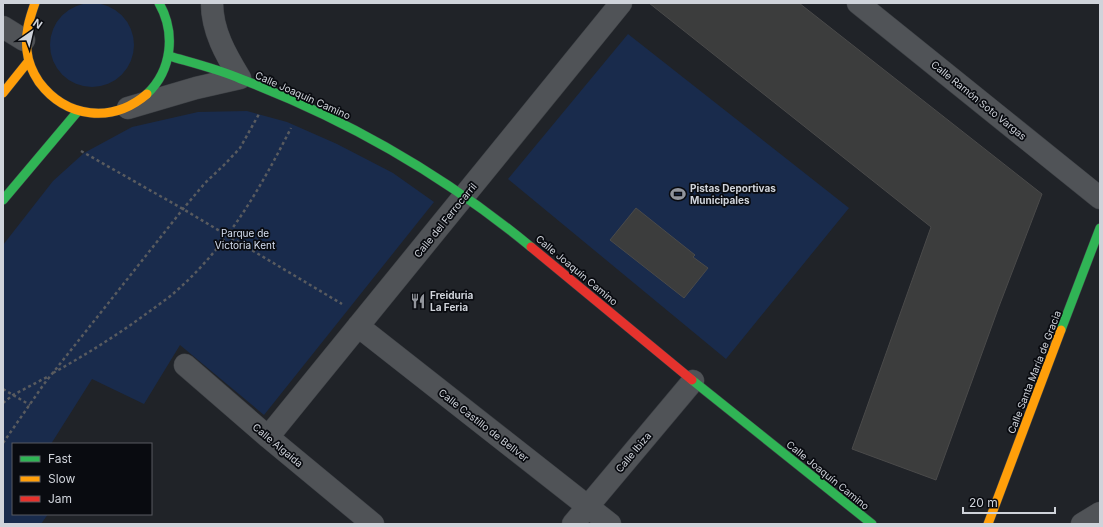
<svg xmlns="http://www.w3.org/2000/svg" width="1103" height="527" viewBox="0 0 1103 527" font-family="Inter,sans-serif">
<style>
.green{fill:#192b4c}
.building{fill:#3c3d3d;stroke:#4a4a4a}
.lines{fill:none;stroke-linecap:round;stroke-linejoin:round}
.street-casing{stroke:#3d4045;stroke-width:23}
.fast-casing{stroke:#3d4045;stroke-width:10}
.slow-casing{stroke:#3d4045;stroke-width:10}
.jam-casing{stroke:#3d4045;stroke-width:10}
.path{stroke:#595b5f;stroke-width:2.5;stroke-dasharray:3 3;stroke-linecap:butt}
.street{stroke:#505357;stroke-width:22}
.fast{stroke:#30b455;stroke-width:9}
.slow{stroke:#ff9f0a;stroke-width:9}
.jam{stroke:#e5322d;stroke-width:9}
.labels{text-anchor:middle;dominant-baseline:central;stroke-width:3.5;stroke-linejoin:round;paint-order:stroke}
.street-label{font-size:10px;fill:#cfd3da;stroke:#090b10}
.poi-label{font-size:10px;font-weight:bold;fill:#cfd3da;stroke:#090b10;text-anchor:start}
.park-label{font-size:10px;fill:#d6dff0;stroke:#090b10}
</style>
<rect width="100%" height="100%" fill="#202328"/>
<path class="green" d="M50 45a42 42 0 1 1 84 0a42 42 0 1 1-84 0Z
M628 34 849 208 726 359 508 179Z
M247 111 287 122 337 144 393 173 434 202 264 415 180 345 144 404 92 379 51 444H13V514H48L41 524H3V245L53 181 84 153 132 127 198 112Z"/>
<path class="building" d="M649 3H799L1042 194 998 309 936 480 852 449 931 227Z
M636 208 695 255 693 257 708 268 684 298 610 240Z"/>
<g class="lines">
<g class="street-casing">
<path id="street" d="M858 3 1100 198
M3 27 24 40
M128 108 196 88 240 78C226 55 212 31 212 3
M358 326 610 524
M185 365 268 437 373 524
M268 437 621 3
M573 524 693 381
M1082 524 1100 513"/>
</g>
<g class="fast-casing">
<path id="fast" d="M169 56C193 63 218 69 241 79 346 119 444 175 531 247
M147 94C172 70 176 33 159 3
M3 200 78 111
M1061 330 1100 228
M692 380 872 524"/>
</g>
<g class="slow-casing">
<path id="slow" d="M35 3C29 20 25 33 27 51 28 61 33 73 39 82 66 118 112 124 147 94
M3 93 27 63
M988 524 1061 330"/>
</g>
<g class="jam-casing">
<path id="jam" d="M531 247 692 380"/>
</g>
<path class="path" d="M81 151 183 209 342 304
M53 373C87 354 119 334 150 311 158 305 167 299 174 293 227 247 260 189 291 128
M3 389 30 405
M3 403 13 395 49 376
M3 443 44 384 183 209 205 183 224 165 240 148 259 114"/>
<use href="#street" class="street"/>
<use href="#fast" class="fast"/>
<use href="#slow" class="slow"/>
<use href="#jam" class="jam"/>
</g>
<defs>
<g id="stadium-bare" transform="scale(1.2)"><path d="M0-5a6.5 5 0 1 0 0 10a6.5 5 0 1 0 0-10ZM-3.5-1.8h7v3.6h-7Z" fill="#92959c" stroke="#090b10" stroke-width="2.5" paint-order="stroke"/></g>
<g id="restaurant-bare" transform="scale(1.2)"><path d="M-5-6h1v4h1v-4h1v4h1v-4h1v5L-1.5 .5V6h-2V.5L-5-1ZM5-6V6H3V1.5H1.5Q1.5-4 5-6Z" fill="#92959c" stroke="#090b10" stroke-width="2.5" paint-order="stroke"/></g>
</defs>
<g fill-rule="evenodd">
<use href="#stadium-bare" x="678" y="194"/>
<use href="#restaurant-bare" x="418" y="301"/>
</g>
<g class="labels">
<g class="street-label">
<text transform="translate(303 95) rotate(24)">Calle Joaquín Camino</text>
<text transform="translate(979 100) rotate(39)">Calle Ramón Soto Vargas</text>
<text transform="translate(445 220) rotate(-51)">Calle del Ferrocarril</text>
<text transform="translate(577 270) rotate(40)">Calle Joaquín Camino</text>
<text transform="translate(1034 372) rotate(-69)">Calle Santa María de Gracia</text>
<text transform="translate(484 425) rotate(38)">Calle Castillo de Bellver</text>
<text transform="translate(278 445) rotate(40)">Calle Algaida</text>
<text transform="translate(633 452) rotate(-50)">Calle Ibiza</text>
<text transform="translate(828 475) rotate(39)">Calle Joaquín Camino</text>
</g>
<g class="poi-label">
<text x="690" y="188">Pistas Deportivas<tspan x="690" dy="12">Municipales</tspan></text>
<text x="430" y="295">Freiduria<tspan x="430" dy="12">La Feria</tspan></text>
</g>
<g class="park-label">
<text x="245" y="233">Parque de<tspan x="245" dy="12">Victoria Kent</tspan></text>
</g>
</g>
<rect width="1103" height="527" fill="none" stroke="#cfd3da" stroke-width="8"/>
<rect x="12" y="443" width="140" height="72" fill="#090b10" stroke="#585b61"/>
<rect x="20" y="456" width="20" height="6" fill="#30b455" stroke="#585b61"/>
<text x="48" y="463" font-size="12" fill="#cfd3da">Fast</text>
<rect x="20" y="476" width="20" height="6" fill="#ff9f0a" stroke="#585b61"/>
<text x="48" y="483" font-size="12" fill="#cfd3da">Slow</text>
<rect x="20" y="496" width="20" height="6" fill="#e5322d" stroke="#585b61"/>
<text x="48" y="503" font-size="12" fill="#cfd3da">Jam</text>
<g transform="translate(32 32) rotate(34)" stroke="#090b10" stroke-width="3" paint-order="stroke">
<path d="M0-3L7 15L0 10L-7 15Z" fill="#cfd3da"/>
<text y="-6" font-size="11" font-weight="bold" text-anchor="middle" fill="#cfd3da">N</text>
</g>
<path d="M963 507v6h92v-6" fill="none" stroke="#cfd3da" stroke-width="2"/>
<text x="969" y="507" font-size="12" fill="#cfd3da" stroke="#090b10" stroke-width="3" paint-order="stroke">20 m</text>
</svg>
